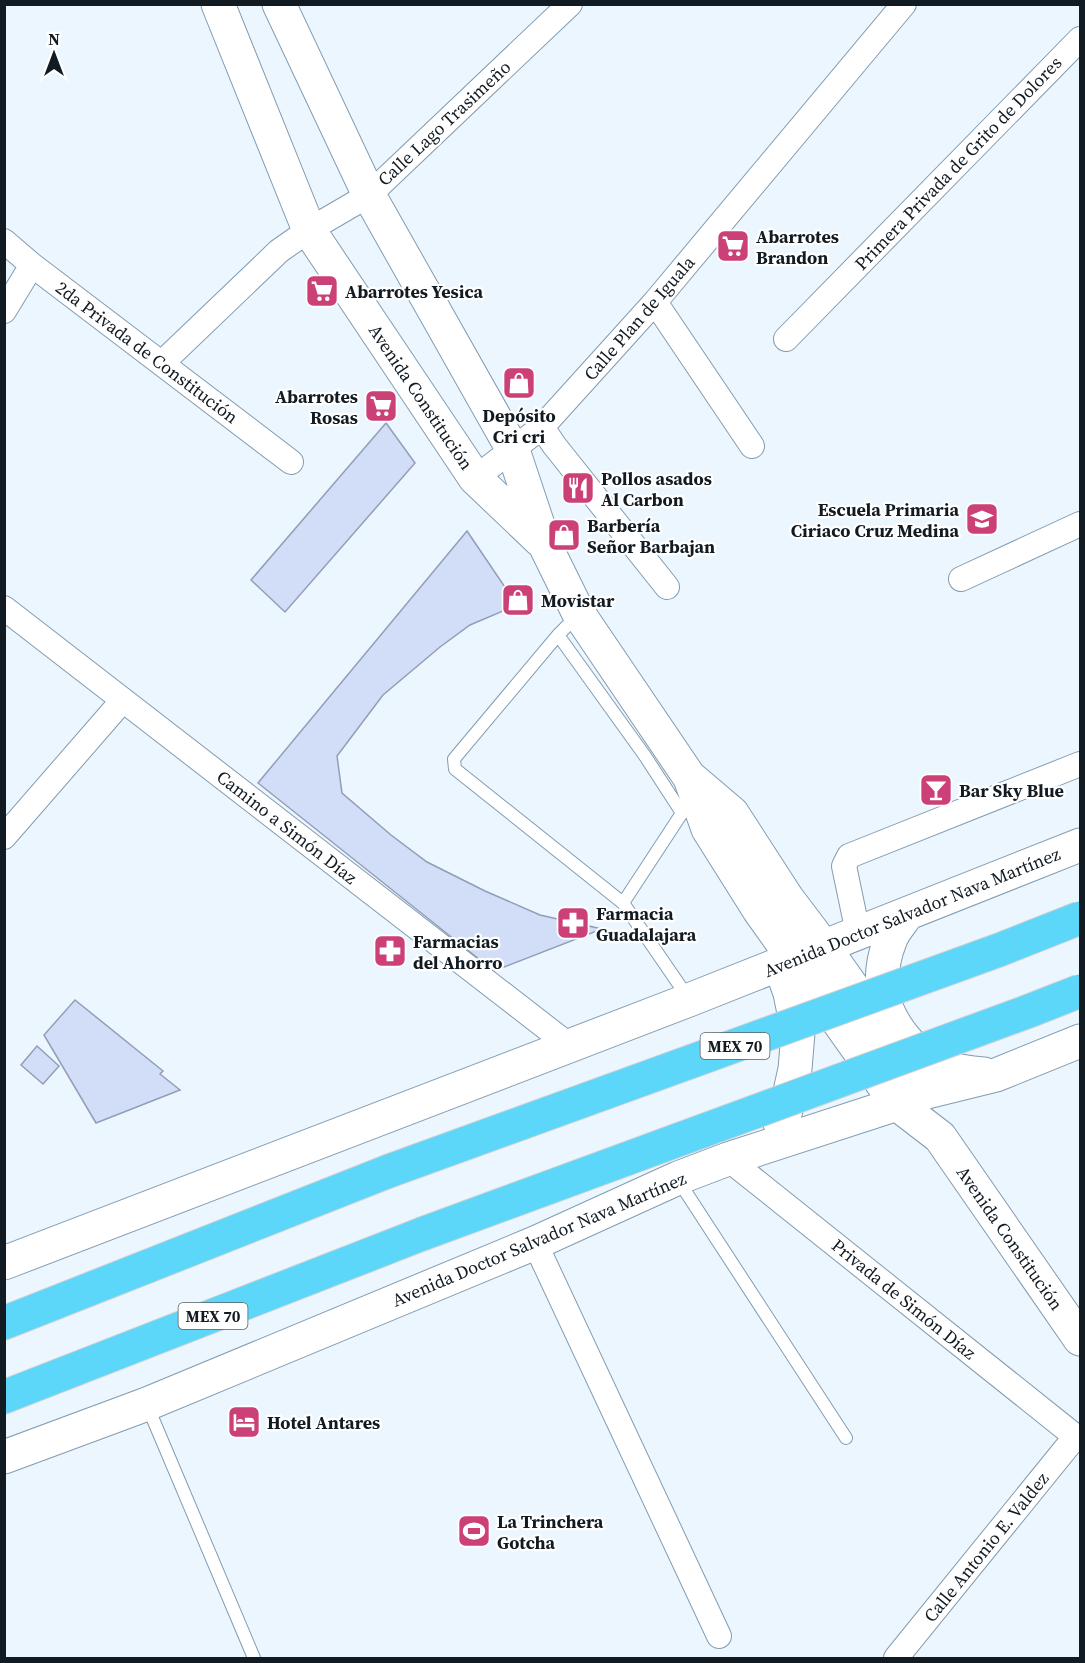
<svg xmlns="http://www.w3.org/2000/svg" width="1085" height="1663" viewBox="0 0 1085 1663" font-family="'Source Serif 4',serif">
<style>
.building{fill:#d2def8;stroke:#929eb8;stroke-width:1.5}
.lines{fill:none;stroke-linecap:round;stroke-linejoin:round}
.lane-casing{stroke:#839cb0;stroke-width:14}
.street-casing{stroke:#839cb0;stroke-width:26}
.secondary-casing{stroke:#839cb0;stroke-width:35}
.highway-casing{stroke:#d0d1d3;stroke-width:35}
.lane{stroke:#fff;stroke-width:12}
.street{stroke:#fff;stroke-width:24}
.secondary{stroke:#fff;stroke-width:33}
.highway{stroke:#5dd7f9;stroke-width:33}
.highway-bridge-casing{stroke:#d0d1d3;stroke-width:35;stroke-linecap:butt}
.highway-bridge{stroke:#5dd7f9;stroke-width:33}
.labels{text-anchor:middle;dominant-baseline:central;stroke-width:4.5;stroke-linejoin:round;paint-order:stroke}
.shield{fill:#fff;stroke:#595f64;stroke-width:1.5}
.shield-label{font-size:16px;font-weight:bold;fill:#121b22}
.street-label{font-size:18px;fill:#121b22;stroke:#fff}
.poi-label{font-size:18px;font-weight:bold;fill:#121b22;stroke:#fff;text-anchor:start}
</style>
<rect width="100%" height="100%" fill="#ecf6ff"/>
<path class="building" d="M386 423 415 463 285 612 251 580Z
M467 531 517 605 470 625 440 647 383 695 337 756 342 793 391 835 427 862 485 891 540 915 602 929 494 971 258 783Z
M75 1000 163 1071 160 1074 180 1090 96 1123 44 1035Z
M37 1046 59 1066 43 1084 21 1065Z"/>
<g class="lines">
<g class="lane-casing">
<path id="lane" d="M578 615 558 635 454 759 455 769 623 903 689 999
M558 635 645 756 682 813 623 903
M678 1180 846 1438
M147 1405 254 1658"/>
</g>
<g class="street-casing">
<path id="street" d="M4 241 32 265 291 462
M655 302 752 446
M4 311 32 265
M786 339 1080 39
M162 363 279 251 309 230 369 195 570 4
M542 427 554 445 667 587
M475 478 542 427 655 302 904 4
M961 579 1080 524
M4 608 570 1046
M4 837 123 700
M858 933 844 866 849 856 1080 764
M728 1159 1080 1440
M535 1243 719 1636
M896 1658 1076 1436"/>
</g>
<g class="secondary-casing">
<path id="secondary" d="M218 4 309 230 475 478 540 540
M279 4 369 195 513 450 544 543 579 614 690 778 708 829 759 910 897 1104 940 1137 1080 1339
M692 779 732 813 787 898 824 947 918 1080
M907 914C902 922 893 931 890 941 883 958 881 977 883 995 888 1022 913 1055 939 1065 953 1070 968 1073 984 1074
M779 1121 785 1114 795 1069 798 1033 790 993 780 965
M4 1263 689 1000 1080 845
M4 1457 147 1404 535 1243 678 1178 728 1159 897 1104 927 1092 996 1075 1080 1041"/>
</g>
<g class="highway-casing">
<path id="highway" d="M4 1323 389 1171
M4 1397 422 1234"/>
</g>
<use href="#lane" class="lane"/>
<use href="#street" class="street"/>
<use href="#secondary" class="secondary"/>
<use href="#highway" class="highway"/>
<g class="highway-bridge-casing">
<path id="highway-bridge" d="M389 1171 999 950 1080 918
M422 1234 1029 1011 1080 991"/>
</g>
<use href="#highway-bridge" class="highway-bridge"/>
</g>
<defs>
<g id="supermarket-square" transform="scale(1.725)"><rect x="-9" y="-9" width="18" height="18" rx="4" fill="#cb4076" stroke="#fff"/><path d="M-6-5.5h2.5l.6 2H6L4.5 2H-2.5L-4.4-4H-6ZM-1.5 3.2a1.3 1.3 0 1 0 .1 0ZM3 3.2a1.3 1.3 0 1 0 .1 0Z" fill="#fff"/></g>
<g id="shop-square" transform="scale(1.725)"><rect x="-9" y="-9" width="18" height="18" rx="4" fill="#cb4076" stroke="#fff"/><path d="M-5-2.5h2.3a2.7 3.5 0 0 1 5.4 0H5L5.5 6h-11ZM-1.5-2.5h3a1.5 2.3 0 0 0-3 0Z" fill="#fff"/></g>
<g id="restaurant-square" transform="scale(1.725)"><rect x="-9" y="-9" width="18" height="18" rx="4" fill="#cb4076" stroke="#fff"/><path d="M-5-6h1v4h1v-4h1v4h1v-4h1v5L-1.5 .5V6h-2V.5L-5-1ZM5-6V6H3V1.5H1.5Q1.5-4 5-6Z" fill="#fff"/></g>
<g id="school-square" transform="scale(1.725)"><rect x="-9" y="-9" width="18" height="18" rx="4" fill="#cb4076" stroke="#fff"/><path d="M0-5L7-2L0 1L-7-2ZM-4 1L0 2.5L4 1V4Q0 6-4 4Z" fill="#fff"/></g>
<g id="bar-square" transform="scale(1.725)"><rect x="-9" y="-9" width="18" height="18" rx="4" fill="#cb4076" stroke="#fff"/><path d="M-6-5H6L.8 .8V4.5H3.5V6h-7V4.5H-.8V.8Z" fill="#fff"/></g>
<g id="pharmacy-square" transform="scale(1.725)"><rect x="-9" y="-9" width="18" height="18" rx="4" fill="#cb4076" stroke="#fff"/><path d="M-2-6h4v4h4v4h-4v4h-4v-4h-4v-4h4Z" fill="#fff"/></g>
<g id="hotel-square" transform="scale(1.725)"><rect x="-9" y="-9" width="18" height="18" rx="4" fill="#cb4076" stroke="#fff"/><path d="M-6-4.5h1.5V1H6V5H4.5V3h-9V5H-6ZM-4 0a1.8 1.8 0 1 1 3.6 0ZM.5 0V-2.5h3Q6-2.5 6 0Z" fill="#fff"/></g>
<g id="stadium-square" transform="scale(1.725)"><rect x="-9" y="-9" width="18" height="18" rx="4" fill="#cb4076" stroke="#fff"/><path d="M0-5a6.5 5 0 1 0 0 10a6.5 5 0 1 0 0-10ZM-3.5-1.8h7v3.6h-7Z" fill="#fff"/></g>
</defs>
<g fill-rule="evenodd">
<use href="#supermarket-square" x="733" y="246"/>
<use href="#supermarket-square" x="322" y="291"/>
<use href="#shop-square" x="519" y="383"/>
<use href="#supermarket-square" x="381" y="406"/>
<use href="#restaurant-square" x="578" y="488"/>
<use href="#school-square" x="982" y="519"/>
<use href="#shop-square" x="564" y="535"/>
<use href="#shop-square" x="518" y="600"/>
<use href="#bar-square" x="936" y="790"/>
<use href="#pharmacy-square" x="573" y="923"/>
<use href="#pharmacy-square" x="390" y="951"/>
<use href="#hotel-square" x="244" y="1422"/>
<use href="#stadium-square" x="474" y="1531"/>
</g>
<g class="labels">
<g class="shield">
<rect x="700.5" y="1033" width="69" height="26" rx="4.5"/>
<rect x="178.5" y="1303" width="69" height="26" rx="4.5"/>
</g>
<g class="shield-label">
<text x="735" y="1046">MEX 70</text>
<text x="213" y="1316">MEX 70</text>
</g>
<g class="street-label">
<text transform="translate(444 123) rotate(-43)">Calle Lago Trasimeño</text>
<text transform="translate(958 163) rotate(-46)">Primera Privada de Grito de Dolores</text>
<text transform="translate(639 318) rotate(-49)">Calle Plan de Iguala</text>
<text transform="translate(147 352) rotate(37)">2da Privada de Constitución</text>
<text transform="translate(421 397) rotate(56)">Avenida Constitución</text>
<text transform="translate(287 827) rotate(38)">Camino a Simón Díaz</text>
<text transform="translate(912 912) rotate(-22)">Avenida Doctor Salvador Nava Martínez</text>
<text transform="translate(1010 1238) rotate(55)">Avenida Constitución</text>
<text transform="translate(539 1239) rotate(-23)">Avenida Doctor Salvador Nava Martínez</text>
<text transform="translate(904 1299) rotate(39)">Privada de Simón Díaz</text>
<text transform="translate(986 1547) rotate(-51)">Calle Antonio E. Valdez</text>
</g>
<g class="poi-label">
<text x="756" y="236">Abarrotes<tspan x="756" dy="21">Brandon</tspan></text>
<text x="345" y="291">Abarrotes Yesica</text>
<text x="358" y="396" text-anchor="end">Abarrotes<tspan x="358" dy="21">Rosas</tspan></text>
<text x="519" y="415" text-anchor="middle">Depósito<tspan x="519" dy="21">Cri cri</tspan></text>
<text x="601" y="478">Pollos asados<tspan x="601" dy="21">Al Carbon</tspan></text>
<text x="959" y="509" text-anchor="end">Escuela Primaria<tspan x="959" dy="21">Ciriaco Cruz Medina</tspan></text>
<text x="587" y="525">Barbería<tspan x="587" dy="21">Señor Barbajan</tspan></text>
<text x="541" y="600">Movistar</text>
<text x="959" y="790">Bar Sky Blue</text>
<text x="596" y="913">Farmacia<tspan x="596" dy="21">Guadalajara</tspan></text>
<text x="413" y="941">Farmacias<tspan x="413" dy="21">del Ahorro</tspan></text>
<text x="267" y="1422">Hotel Antares</text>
<text x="497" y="1521">La Trinchera<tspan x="497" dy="21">Gotcha</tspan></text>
</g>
</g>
<rect width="1085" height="1663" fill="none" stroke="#121b22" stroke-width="12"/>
<g transform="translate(54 54)" stroke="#ffffff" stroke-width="4.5" paint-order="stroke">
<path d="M0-4.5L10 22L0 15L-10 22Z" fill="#121b22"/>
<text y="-9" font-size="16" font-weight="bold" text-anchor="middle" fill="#121b22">N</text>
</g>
</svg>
